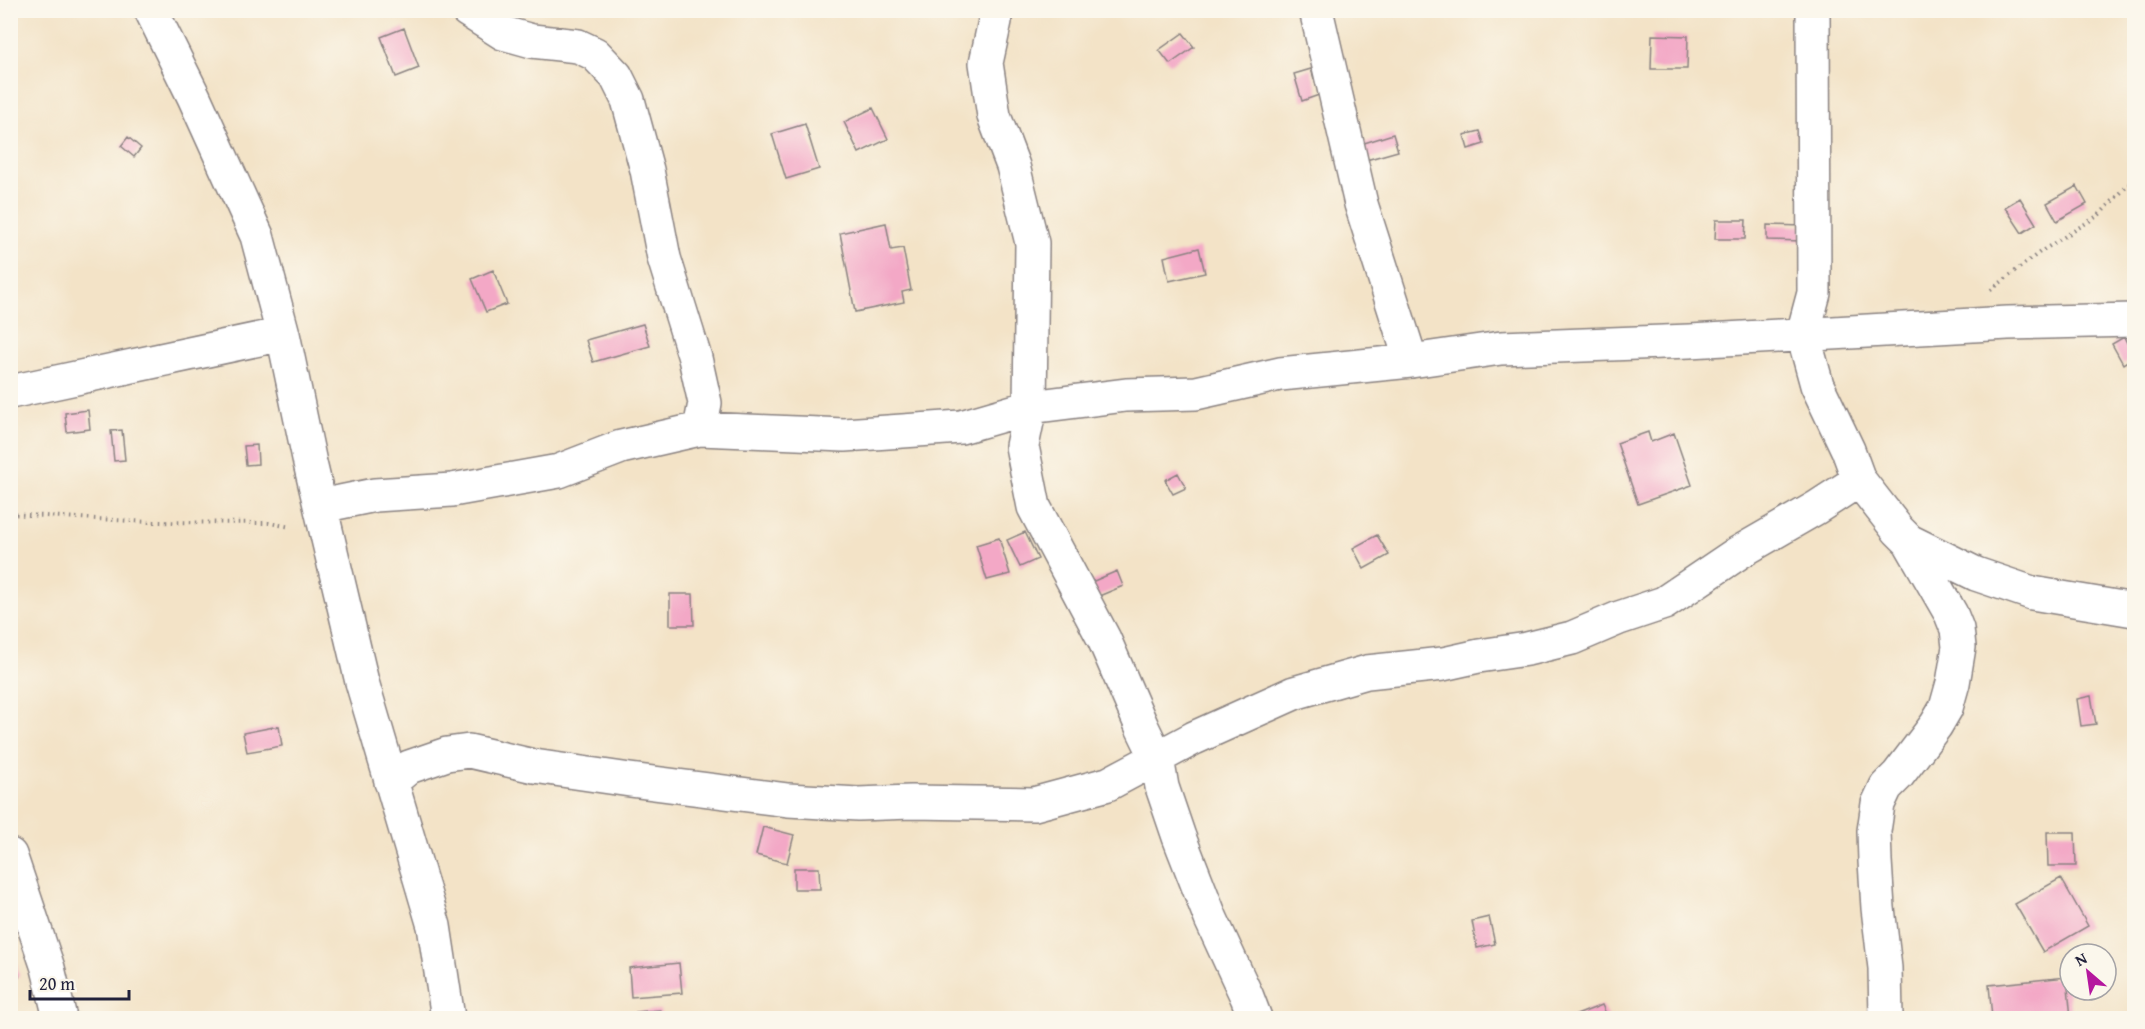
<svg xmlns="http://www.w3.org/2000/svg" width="2145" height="1029" viewBox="0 0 2145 1029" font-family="'Gentium Book Plus',serif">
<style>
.building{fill:#f3a8c6}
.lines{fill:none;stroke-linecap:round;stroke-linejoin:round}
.minor-casing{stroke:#8a8281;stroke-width:36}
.path{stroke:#8a8281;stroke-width:4;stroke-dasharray:1.5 4.5;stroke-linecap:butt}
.minor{stroke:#fff;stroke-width:33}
</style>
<rect width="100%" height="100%" fill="#fbf7ec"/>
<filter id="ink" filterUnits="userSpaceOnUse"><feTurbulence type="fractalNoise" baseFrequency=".0167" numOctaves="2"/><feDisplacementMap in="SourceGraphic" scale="12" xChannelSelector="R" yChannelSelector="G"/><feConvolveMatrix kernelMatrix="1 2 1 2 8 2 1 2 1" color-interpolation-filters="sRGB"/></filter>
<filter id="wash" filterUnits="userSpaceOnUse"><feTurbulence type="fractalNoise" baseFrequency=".008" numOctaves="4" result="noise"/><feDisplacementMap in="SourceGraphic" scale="24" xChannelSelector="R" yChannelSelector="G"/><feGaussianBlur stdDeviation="1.35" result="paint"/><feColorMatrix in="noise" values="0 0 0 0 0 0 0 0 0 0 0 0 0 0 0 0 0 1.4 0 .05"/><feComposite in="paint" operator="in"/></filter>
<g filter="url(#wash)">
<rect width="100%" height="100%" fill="#f3e3c7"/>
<g id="blocks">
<path class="building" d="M404 28 419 68 396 77 381 37Z
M1183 33 1194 47 1170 64 1159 50Z
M1652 35 1688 36 1687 69H1651Z
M1311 69 1319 95 1302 101 1294 74Z
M873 108 888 139 859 153 844 122Z
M805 124 819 169 786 179 772 134Z
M1480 131 1484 144 1468 149 1464 135Z
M1393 134 1398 151 1366 160 1361 144Z
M128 137 141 148 134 157 121 146Z
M2077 186 2087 204 2057 221 2047 203Z
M2020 198 2036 224 2022 233 2005 207Z
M1716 220H1746L1745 239H1715Z
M886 223 891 250 903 248 911 290 902 292 904 302 855 312 840 233Z
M1767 225 1802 226V241L1767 240Z
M1199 248 1205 273 1169 281 1164 257Z
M493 270 507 304 486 312 472 279Z
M643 324 650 346 593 362 586 340Z
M2124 337 2134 357 2123 364 2112 344Z
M88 410 90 429 67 432 65 413Z
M122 430 125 460 114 461 111 431Z
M1648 432 1651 442 1674 433 1692 485 1638 504 1617 443Z
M257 445 258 464 246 465 244 446Z
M1178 473 1186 488 1173 494 1165 480Z
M1025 532 1038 559 1020 567 1007 540Z
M1377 535 1389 555 1364 569 1353 548Z
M999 538 1010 574 987 580 976 545Z
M1117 571 1123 586 1092 599 1087 584Z
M670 594H693L694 625H670Z
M2091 696 2096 724 2081 726 2077 699Z
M279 726 282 746 247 752 243 733Z
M763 827 794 835 787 863 756 855Z
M2047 832H2075L2076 866H2048Z
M794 868H819L820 889H794Z
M2061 878 2088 926 2043 952 2015 904Z
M1489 917 1495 944 1477 948 1472 921Z
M16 961 19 977 10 979V962Z
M679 963 682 993 631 997 629 968Z
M2067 977 2071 1018H1992L1989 985Z
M1602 1005 1608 1018H1569Z
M660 1010 661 1018H636V1012Z"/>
</g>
</g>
<g filter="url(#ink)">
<use href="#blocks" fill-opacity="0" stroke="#8a8281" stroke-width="1.5"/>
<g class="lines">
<g class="minor-casing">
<path id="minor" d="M151 10 194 97 257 236 283 334 310 463 362 682 434 926 448 1018
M467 10 503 33 532 41 578 46 595 54 616 76 628 100 647 170 664 258 695 358 705 403 700 429
M994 10 995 21 986 63 994 116 1013 166 1032 243 1030 407 1022 446 1034 507 1104 639 1142 727 1157 758 1162 787 1179 837 1211 919 1247 997 1255 1018
M1316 10 1361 204 1411 361
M10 392 283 334
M1859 480 1898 530 1909 541 1976 574 2032 593 2134 610
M321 506 375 495 452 490 559 471 621 447 700 429 844 435 961 427 1030 407 1126 395 1196 393 1280 374 1411 361 1501 348 1690 341 2008 323 2134 320
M391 782 409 767 447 754 469 751 534 766 630 780 788 800 858 804 911 802 1034 804 1108 784 1194 738 1294 693 1367 672 1443 664 1479 656 1527 649 1572 638 1619 618 1664 603 1738 553 1816 508 1859 480 1848 450 1817 385 1803 334 1814 293 1813 10
M10 855 48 968 60 1018
M1886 1018 1885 968 1878 908 1875 861 1874 831 1878 804 1886 787 1898 775 1936 725 1946 708 1953 683 1959 647 1957 629 1951 614 1909 541"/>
</g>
<path class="path" d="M1991 290 2040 252 2099 215 2134 179
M10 514 149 522 269 523 291 527"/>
<use href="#minor" class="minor"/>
</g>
</g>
<rect width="2145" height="1029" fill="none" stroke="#fbf7ec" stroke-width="36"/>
<g transform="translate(2088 972) rotate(331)"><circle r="28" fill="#fbf7ec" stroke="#a4a2a5" stroke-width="1.5"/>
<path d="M0-4.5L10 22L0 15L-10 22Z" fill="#b5179e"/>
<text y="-9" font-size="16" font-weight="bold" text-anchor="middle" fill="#22223b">N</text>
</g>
<path d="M30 990v9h99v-9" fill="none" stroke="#22223b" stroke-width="3"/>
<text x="39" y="990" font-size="18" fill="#22223b" stroke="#fbf7ec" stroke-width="4.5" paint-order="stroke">20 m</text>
</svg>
